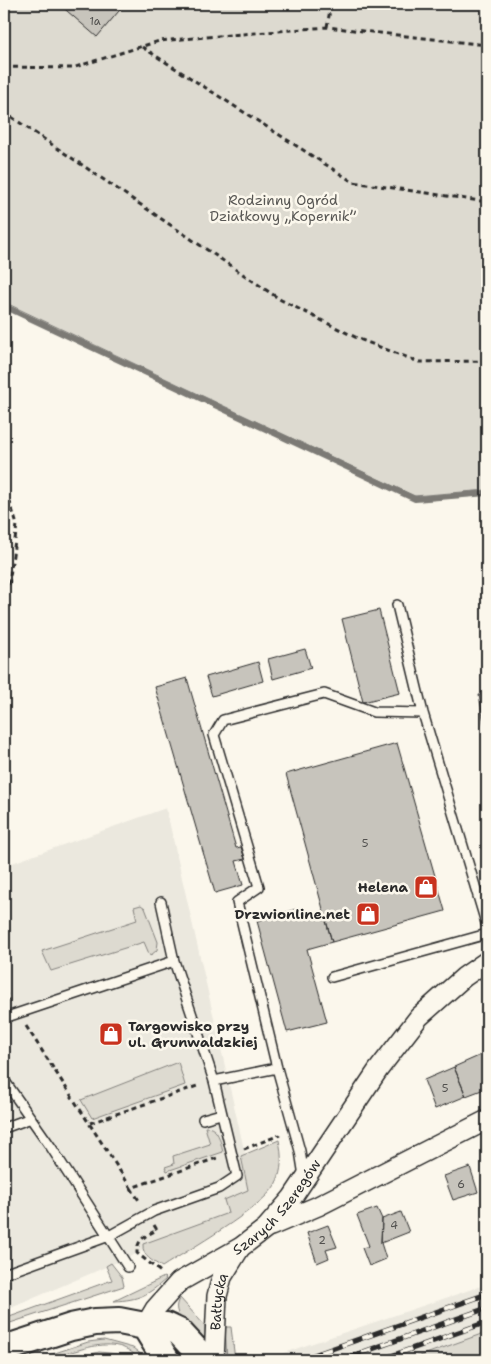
<svg xmlns="http://www.w3.org/2000/svg" width="491" height="1364" viewBox="0 0 491 1364" font-family="'Shantell Sans',sans-serif">
<style>
.built{fill:#ebe8de}
.green{fill:#dddad0;stroke:#84827e}
.lines{fill:none;stroke-linecap:round;stroke-linejoin:round}
.stream{stroke:#7b7a75;stroke-width:6}
.building{fill:#c7c4bc;stroke:#2b2b2b}
.lane-casing{stroke:#2b2b2b;stroke-width:12}
.street-casing{stroke:#2b2b2b;stroke-width:22}
.secondary-casing{stroke:#2b2b2b;stroke-width:30}
.path{stroke:#2b2b2b;stroke-width:3;stroke-dasharray:5 4;stroke-linecap:butt}
.lane{stroke:#fbf7ec;stroke-width:9}
.street{stroke:#fbf7ec;stroke-width:19}
.secondary{stroke:#fbf7ec;stroke-width:26}
.rail-casing{stroke:#2b2b2b;stroke-width:5.5}
.rail{stroke:#fbf7ec;stroke-width:4;stroke-dasharray:11;stroke-linecap:butt}
.labels{text-anchor:middle;dominant-baseline:central;stroke-width:5;stroke-linejoin:round;paint-order:stroke}
.number-label{font-size:11px;fill:#52514f}
.park-label{font-size:14px;fill:#585754;stroke:#fbf7ec}
.poi-label{font-size:14px;font-weight:bold;fill:#2b2b2b;stroke:#fbf7ec;text-anchor:end}
.street-label{font-size:14px;fill:#2b2b2b;stroke:#fbf7ec}
</style>
<rect width="100%" height="100%" fill="#fbf7ec"/>
<filter id="ink" filterUnits="userSpaceOnUse"><feTurbulence type="fractalNoise" baseFrequency=".02" numOctaves="2"/><feDisplacementMap in="SourceGraphic" scale="10" xChannelSelector="R" yChannelSelector="G"/><feConvolveMatrix kernelMatrix="1 2 1 2 8 2 1 2 1" color-interpolation-filters="sRGB"/></filter>
<g filter="url(#ink)">
<path class="built" d="M166 808 256 1202 4 1311V866Z
M487 1284V1332L409 1360H263Z"/>
<path class="green" d="M4 4H487V490L414 496 4 302Z
M141 905 145 908 158 942 157 950 150 956 144 942 51 971 42 951 137 920 134 907Z
M178 1062 185 1085 92 1118 81 1100Z
M205 1127C219 1127 220 1141 223 1152L167 1171 165 1167 174 1164 173 1156 210 1144Z
M279 1140C282 1156 283 1170 275 1185 261 1209 188 1250 162 1267 153 1261 142 1257 143 1244L228 1213 224 1200 248 1190 241 1156Z
M111 1263 122 1277 124 1286 4 1325V1319L112 1280 106 1266Z
M164 1277 166 1279C148 1295 139 1300 114 1301Z
M180 1298 205 1326V1343C194 1331 167 1314 180 1298Z
M225 1327H231L235 1360H227Z
M487 1332V1360H409Z
M104 1340 133 1348 148 1360H140C111 1326 68 1360 34 1360L88 1342Z
M99 1352 118 1354 129 1360H70Z"/>
<g class="lines">
<path class="stream" d="M4 306 415 499 487 493"/>
</g>
<path class="building" d="M59 4H123L124 5 97 37Z
M379 610 400 693 363 702 342 619Z
M305 649 311 668 273 679 268 659Z
M258 662 263 681 212 696 206 677Z
M187 678 236 848 241 847 245 859 236 861 243 885 215 893 155 687Z
M487 694V739L479 695Z
M397 743 445 911 332 942 286 774Z
M296 909 299 917 323 911 332 942 307 949 327 1022 287 1032 257 921Z
M481 1055 487 1071V1088L466 1096 454 1067Z
M454 1067 466 1096 435 1109 424 1080Z
M470 1167 478 1192 453 1200 444 1176Z
M377 1208 382 1219 381 1243 386 1259 369 1266 362 1248 369 1246 357 1215Z
M401 1212 409 1232 381 1243 382 1219Z
M328 1225 337 1247 326 1250 329 1258 317 1263 307 1233Z"/>
<g class="lines">
<g class="lane-casing">
<path id="lane" d="M397 605 423 713 487 926
M161 902 174 961
M332 977 487 934
M4 1018 174 961 214 1081 237 1176 219 1188 154 1211 109 1236 4 1274
M4 1080 51 1147 128 1267
M214 1081 277 1068
M203 1119 221 1114
M4 1128 31 1118
M304 1176 300 1151 277 1068 237 902 259 887 214 735 223 720 324 694 374 712 423 713"/>
</g>
<g class="street-casing">
<g id="street">
<path d="M271 1226 318 1206 487 1120"/>
<path id="s1" d="M145 1326 155 1309 179 1282 241 1247 266 1228 292 1198 378 1070 419 1017 464 977 487 961"/>
<path id="s2" d="M214 1360 217 1296 222 1277 240 1248"/>
</g>
</g>
<g class="secondary-casing">
<path id="secondary" d="M145 1326 166 1360
M4 1349 71 1327 95 1322 119 1321 145 1326H166L179 1332 205 1360"/>
</g>
<path class="path" d="M327 27 331 4
M142 47 353 182 487 202
M4 67 72 68 159 41 327 27 487 45
M4 112 281 300 359 339 419 362 487 361
M4 483 17 525 9 584 4 591
M4 991 9 1000
M26 1026 131 1188 217 1158
M90 1123 200 1085
M244 1149 280 1135
M131 1188 140 1202
M154 1225 157 1230C145 1236 137 1239 137 1253L162 1273"/>
<use href="#lane" class="lane"/>
<use href="#street" class="street"/>
<use href="#secondary" class="secondary"/>
<g class="rail-casing">
<path id="rail" d="M300 1360 487 1294
M341 1360 487 1308
M380 1360 487 1322"/>
</g>
<use href="#rail" class="rail"/>
</g>
</g>
<defs>
<g id="shop-square" transform="scale(1.25)"><rect x="-9" y="-9" width="18" height="18" rx="4" fill="#c8321e" stroke="#fbf7ec"/><path d="M-5-2.5h2.3a2.7 3.5 0 0 1 5.4 0H5L5.5 6h-11ZM-1.5-2.5h3a1.5 2.3 0 0 0-3 0Z" fill="#fff"/></g>
</defs>
<g fill-rule="evenodd">
<use href="#shop-square" x="426" y="887"/>
<use href="#shop-square" x="368" y="914"/>
<use href="#shop-square" x="111" y="1034"/>
</g>
<g class="labels">
<g class="number-label">
<text x="95" y="21">1a</text>
<text x="365" y="843">5</text>
<text x="445" y="1088">5</text>
<text x="461" y="1184">6</text>
<text x="394" y="1225">4</text>
<text x="322" y="1240">2</text>
</g>
<g class="park-label">
<text x="283" y="200">Rodzinny Ogród<tspan x="283" dy="16">Działkowy „Kopernik”</tspan></text>
</g>
<g class="poi-label">
<text x="408" y="887">Helena</text>
<text x="350" y="914">Drzwionline.net</text>
<text x="128" y="1026" text-anchor="start">Targowisko przy<tspan x="128" dy="16">ul. Grunwaldzkiej</tspan></text>
</g>
<g class="street-label">
<text stroke="none"><textPath href="#s1" startOffset="181">Szarych Szeregów</textPath></text>
<text stroke="none"><textPath href="#s2" startOffset="59">Bałtycka</textPath></text>
</g>
</g>
<rect width="491" height="1364" fill="none" stroke="#fbf7ec" stroke-width="20"/>
<rect x="10" y="10" width="471" height="1344" fill="none" stroke="#2b2b2b" stroke-width="2" filter="url(#ink)"/>
</svg>
